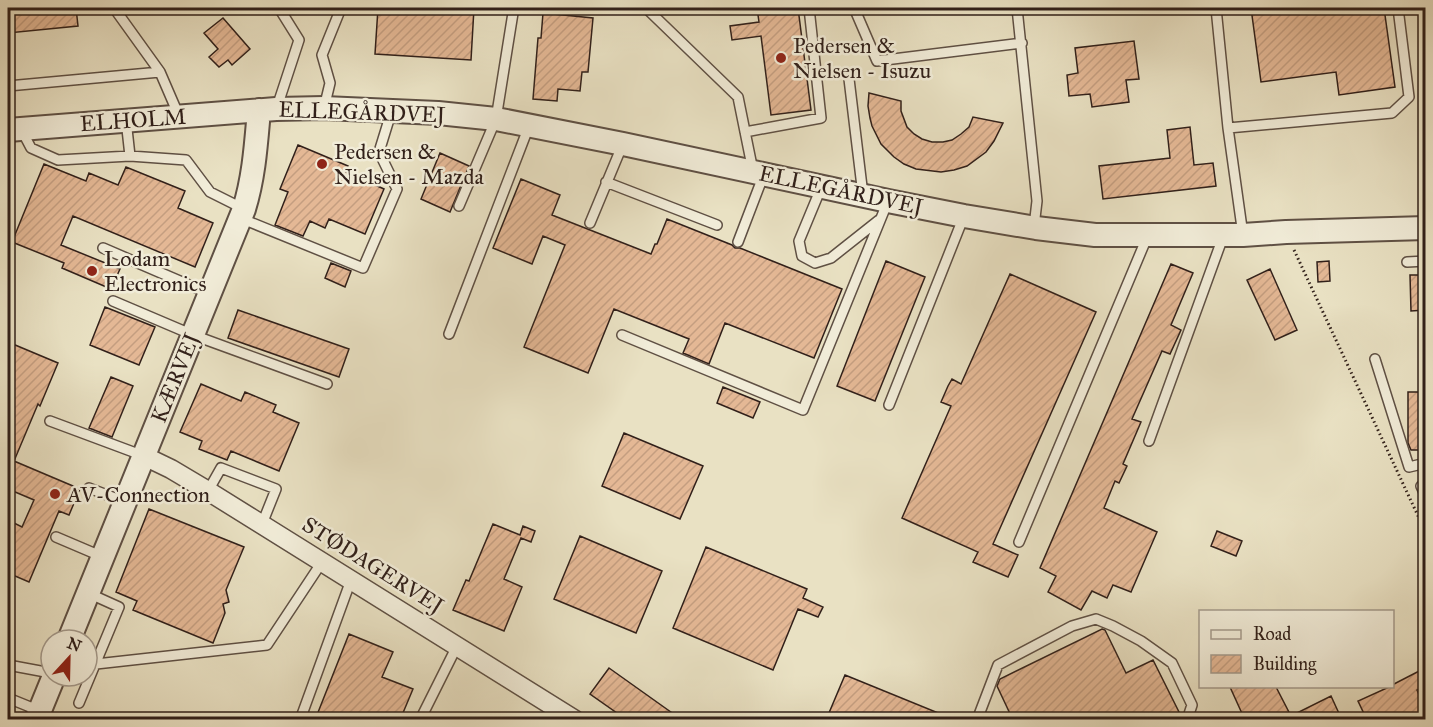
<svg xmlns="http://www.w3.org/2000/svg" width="1433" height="727" viewBox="0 0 1433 727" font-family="'IM FELL Great Primer',serif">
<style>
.building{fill:url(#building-hatch);stroke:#31201a;stroke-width:1.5}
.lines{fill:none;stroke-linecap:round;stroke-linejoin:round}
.service-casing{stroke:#5f5044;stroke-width:12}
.minor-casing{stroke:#5f5044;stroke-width:21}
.tertiary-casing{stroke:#5f5044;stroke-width:26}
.path{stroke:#31201a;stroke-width:3;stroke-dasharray:1.5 3;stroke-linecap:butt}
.service{stroke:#f1ecd8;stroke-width:9}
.minor{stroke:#f1ecd8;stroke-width:18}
.tertiary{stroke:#f1ecd8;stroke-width:22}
.poi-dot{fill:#8f2418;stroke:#f1ecd8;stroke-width:2}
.labels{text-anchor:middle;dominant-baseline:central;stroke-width:5;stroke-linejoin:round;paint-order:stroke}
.poi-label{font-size:22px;fill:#31201a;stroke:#f1ecd8;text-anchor:start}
.street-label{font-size:22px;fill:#31201a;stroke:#f1ecd8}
</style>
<defs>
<pattern id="building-hatch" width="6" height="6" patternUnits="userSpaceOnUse" patternTransform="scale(1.5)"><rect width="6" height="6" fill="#e4b895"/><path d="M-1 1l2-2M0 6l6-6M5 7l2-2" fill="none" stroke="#c49e80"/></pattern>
</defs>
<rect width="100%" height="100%" fill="#e9e1c3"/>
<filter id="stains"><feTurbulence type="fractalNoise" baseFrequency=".00333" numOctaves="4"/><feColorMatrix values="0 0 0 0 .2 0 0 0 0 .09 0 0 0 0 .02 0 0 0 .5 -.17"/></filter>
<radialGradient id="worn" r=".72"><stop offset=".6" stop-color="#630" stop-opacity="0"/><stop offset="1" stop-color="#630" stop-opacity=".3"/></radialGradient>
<path class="building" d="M8 8H76L78 26 8 33Z
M378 8H474L471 60 375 54Z
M757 8H798L811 110 771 115 761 36 732 40 730 26 759 22Z
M1251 8H1384L1395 87 1339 95 1336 72 1261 82Z
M543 13 593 18 588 72H582L580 91 558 89 557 101 533 99 538 38H541Z
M223 18 250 49 232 65 228 60 219 67 209 57 218 49 204 33Z
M1134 41 1139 79 1126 80 1129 102 1092 107 1090 94 1069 96 1067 75 1078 73 1075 48Z
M869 93 901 101V111L907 127 914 134 922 139 932 142H943L952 140 961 134 969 127 973 117 1003 123 994 141 986 152 967 166 954 170 941 172 916 169 904 164 894 157 881 144 872 126 870 118 868 106Z
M1190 127 1194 165 1213 163 1216 186 1103 199 1099 166 1170 158 1167 130Z
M298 145 348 166 346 172 384 189 365 234 329 219 325 228 310 221 303 236 275 225 288 192 280 189Z
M440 153 469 166 450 212 421 199Z
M44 164 86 181 89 173 118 185 126 167 185 191 178 208 213 223 195 267 73 216 61 245 120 269 111 289 62 268 64 263 12 242Z
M521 179 560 195 552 215 651 254 655 244H657L667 219 732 245 735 248H740L842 289 814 358 725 323 709 364 683 353 689 339 614 309 588 373 524 347 565 245 543 236 532 264 493 248Z
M886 261 925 277 875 401 837 386Z
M1329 261 1330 281 1318 282 1317 262Z
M331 263 351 271 345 287 325 278Z
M1171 264 1193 273 1171 325 1181 330 1170 354 1162 351 1132 419 1141 422 1123 464 1127 466 1119 483 1115 481 1104 508 1157 532 1131 592 1113 585 1107 598 1092 591 1081 610 1048 592 1056 576 1040 568Z
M1270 269 1297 330 1275 340 1247 280Z
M1010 274 1096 312 993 544 1018 555 1008 577 973 562 978 552 902 518 951 406 941 402 948 386 952 379 961 384Z
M1410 275H1425V310L1411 311Z
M105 307 155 327 139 365 90 345Z
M238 310 349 349 339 377 228 338Z
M8 342 58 363 40 406 38 404 14 461 80 489 69 515 59 511 29 582 8 573V520L22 527 34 500 8 489Z
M111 377 133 386 112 437 89 428Z
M201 384 241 401 245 392 276 405 273 412 299 423 279 471 231 451 227 460 199 449 202 441 180 432Z
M723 387 760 402 753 418 717 403Z
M1408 392H1425V450H1411L1408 443Z
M624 433 703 466 680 519 602 486Z
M149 509 244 547 226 590 229 602 223 604 225 613 213 643 133 610 137 601 116 592Z
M493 524 520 535 523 526 535 531 531 542 521 538 504 579 522 587 504 631 453 610 466 580 469 581Z
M1217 531 1242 541 1236 556 1211 546Z
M580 536 662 571 636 633 554 599Z
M706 547 807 589 803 598 823 607 818 617 798 609 773 670 673 628Z
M1102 629 1105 630 1126 673 1153 660 1181 716 1175 720H1013L997 686 1000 679Z
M349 634 393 652 382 677 413 689 400 720H315Z
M609 668 682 720H627L590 694Z
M1425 668V686L1417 690 1425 708V720H1367L1358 701 1389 687H1392V685Z
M845 675 953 719V720H826Z
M1230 687H1276L1291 716 1331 696 1342 720H1245Z"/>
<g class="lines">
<g class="service-casing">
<path id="service" d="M114 8 160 72 179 116
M646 8 738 97 753 171
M1017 8 1037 201 1035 218 1036 228
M1216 8 1228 128 1243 235
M855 10 877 61 1022 43
M849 79 863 195
M8 86 160 72
M277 107 299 40 279 8
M324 108 330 83 322 55 341 8
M1228 128 1392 113 1409 97 1398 8
M22 131 31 148 58 160 130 156 126 120
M745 132 821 118 809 8
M130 156 186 160 210 192 244 209
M606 182 717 225
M821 188 799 241 802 256 815 263 831 258 879 220
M459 206 496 119 513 13 516 8
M240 218 363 268 397 189 379 152 391 113
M590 223 622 146
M738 242 764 174
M103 248 210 294
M1407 262 1426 261
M113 301 193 335 327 384
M449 334 529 126
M622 335 803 410 888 201
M1375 359 1409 467 1426 463
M889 405 964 216
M50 421 144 456
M1149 441 1223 237
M1426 484 1421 486 1426 497
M89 488 125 502
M208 491 221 468 276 489 262 524
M56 537 103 557
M1019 542 1148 235
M8 665 51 673
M87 665 267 645 322 562
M8 698 40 711
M79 703 119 607 88 593
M300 720 351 580
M420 720 457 646
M977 720 998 665 1072 626 1096 619 1113 626 1141 641 1172 663 1192 705 1187 720"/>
</g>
<g class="minor-casing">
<path id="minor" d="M144 456 171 469 208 491 575 720"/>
</g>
<g class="tertiary-casing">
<path id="tertiary" d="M8 130 276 109 324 108 438 113 496 119 623 144 888 201 964 216 1036 228 1095 235H1243L1286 232 1426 228
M69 640 244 209C254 177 256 144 259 110
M36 720 54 676"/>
</g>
<path class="path" d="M1294 250 1426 533"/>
<use href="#service" class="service"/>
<use href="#minor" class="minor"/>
<use href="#tertiary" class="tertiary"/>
</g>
<g class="poi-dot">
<circle cx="781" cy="58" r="6"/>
<circle cx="322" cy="164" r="6"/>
<circle cx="92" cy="271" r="6"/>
<circle cx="55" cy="494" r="6"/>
</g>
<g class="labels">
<g class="poi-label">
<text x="793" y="45">Pedersen &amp;<tspan x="793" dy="25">Nielsen - Isuzu</tspan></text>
<text x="334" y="151">Pedersen &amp;<tspan x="334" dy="25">Nielsen - Mazda</tspan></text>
<text x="104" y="258">Lodam<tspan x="104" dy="25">Electronics</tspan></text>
<text x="67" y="494">AV-Connection</text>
</g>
<g class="street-label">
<text transform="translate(362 112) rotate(2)">ELLEGÅRDVEJ</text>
<text transform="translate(133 120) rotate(-4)">ELHOLM</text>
<text transform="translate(841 190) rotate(12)">ELLEGÅRDVEJ</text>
<text transform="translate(175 378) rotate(-68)">KÆRVEJ</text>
<text transform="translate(373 565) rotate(32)">STØDAGERVEJ</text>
</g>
</g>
<rect width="1433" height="727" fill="none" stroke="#e9e1c3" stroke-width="30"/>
<rect x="9" y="9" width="1415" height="709" fill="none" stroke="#31201a" stroke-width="3"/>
<rect x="15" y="15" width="1403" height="697" fill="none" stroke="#31201a" stroke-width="1.5"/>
<rect x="1199" y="610" width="195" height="78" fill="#f1ecd8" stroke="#a49a8c" stroke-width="1.5"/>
<rect x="1211" y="630" width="30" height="9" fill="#f1ecd8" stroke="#a49a8c" stroke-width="1.5"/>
<text x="1253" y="640" font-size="18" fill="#31201a">Road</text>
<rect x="1211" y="655" width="30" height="18" fill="url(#building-hatch)" stroke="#a49a8c" stroke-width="1.5"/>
<text x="1253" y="670" font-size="18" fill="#31201a">Building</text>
<g transform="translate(69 658) rotate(22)"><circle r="28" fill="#f1ecd8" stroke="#a49a8c" stroke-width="1.5"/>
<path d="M0-4.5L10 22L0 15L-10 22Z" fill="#8f2418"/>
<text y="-9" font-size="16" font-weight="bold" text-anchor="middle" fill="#31201a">N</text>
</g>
<rect width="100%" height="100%" filter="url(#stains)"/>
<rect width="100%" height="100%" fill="url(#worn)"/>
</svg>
